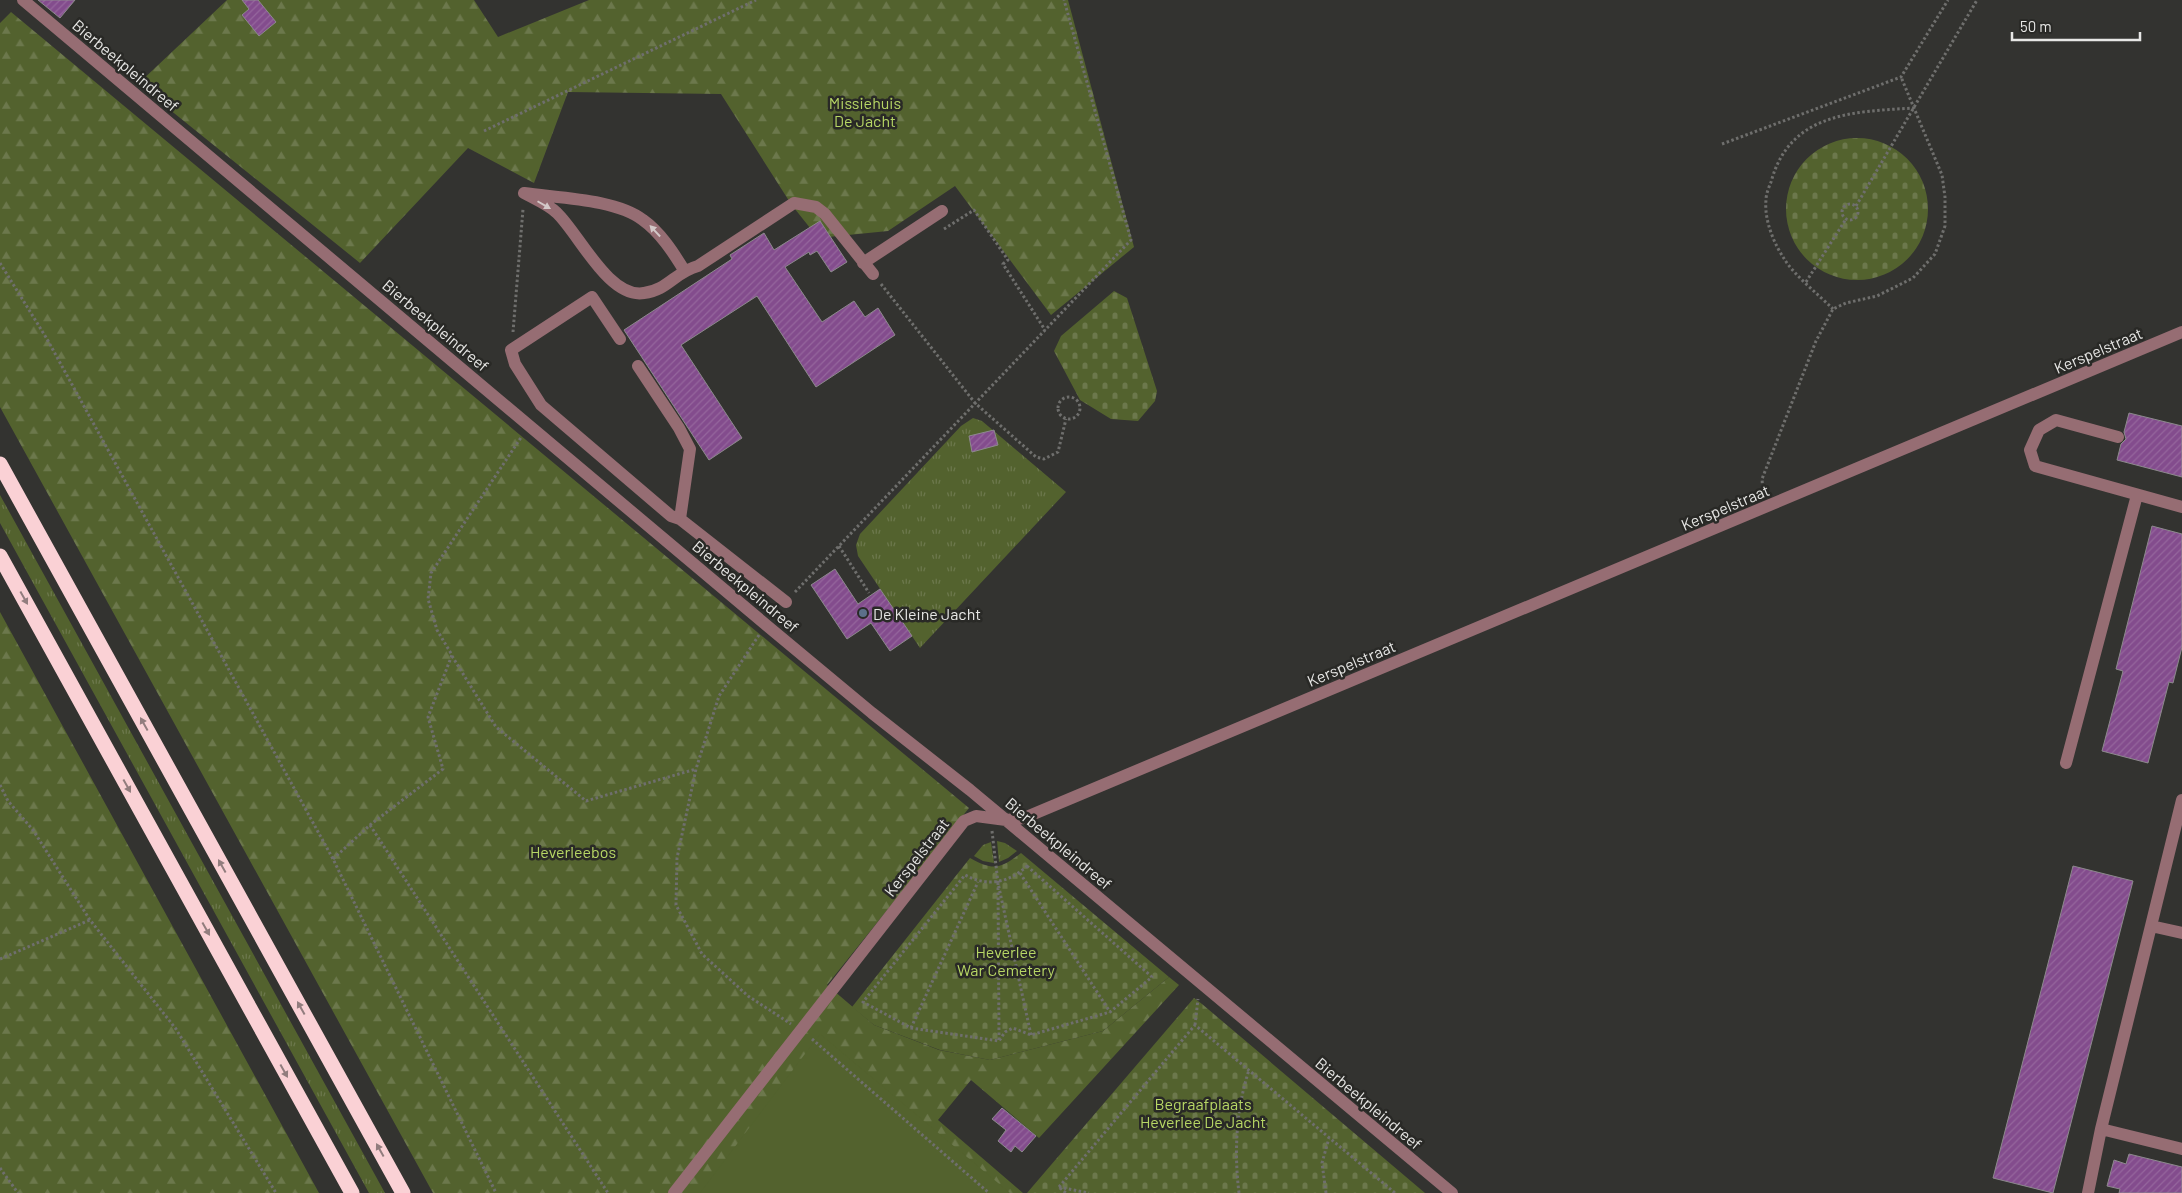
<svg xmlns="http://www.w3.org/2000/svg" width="2182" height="1193" viewBox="0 0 2182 1193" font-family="Barlow,sans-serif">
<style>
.grass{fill:url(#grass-tufts)}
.forest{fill:url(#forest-firs)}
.cemetery{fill:url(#cemetery-stones)}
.green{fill:#53622e}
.building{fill:url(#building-hatch);stroke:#8d8a8d}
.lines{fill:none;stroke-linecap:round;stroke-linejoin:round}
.path{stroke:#6f6f6d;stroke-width:3;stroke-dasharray:2.5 2.5;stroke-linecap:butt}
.minor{stroke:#966d73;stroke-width:12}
.highway{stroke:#fad1d5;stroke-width:15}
.oneway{fill:#d3c8c8}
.oneway2{fill:#927d7e}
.service-dot{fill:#5c6f8a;stroke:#292926;stroke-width:2}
.labels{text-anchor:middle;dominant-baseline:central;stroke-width:5;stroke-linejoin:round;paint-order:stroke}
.street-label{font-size:16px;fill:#e7e7e5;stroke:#292926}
.park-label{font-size:16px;fill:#b7d765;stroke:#292926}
.poi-label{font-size:16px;fill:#e7e7e5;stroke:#292926;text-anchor:start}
</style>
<defs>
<pattern id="grass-tufts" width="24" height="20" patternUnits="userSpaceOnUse" patternTransform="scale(1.25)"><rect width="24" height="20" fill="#53622e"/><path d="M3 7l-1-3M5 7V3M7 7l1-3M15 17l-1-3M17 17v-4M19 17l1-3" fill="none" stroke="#6c784c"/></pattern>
<pattern id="forest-firs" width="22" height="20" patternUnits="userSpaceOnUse" patternTransform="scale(1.25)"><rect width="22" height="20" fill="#53622e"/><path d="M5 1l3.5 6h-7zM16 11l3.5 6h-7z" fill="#6c784c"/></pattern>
<pattern id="cemetery-stones" width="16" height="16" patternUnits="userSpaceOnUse" patternTransform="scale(1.25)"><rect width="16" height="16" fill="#53622e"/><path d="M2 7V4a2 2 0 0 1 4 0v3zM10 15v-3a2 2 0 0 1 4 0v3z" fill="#6c784c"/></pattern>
<pattern id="building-hatch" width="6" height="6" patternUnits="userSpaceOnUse" patternTransform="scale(1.25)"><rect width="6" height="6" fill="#834c8d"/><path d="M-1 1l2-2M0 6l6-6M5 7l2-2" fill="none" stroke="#95669d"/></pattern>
</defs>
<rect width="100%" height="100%" fill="#333330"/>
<path class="grass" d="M973 418 982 421 1066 492 920 648 858 556 856 545 860 534 961 426Z
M0 495 385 1193H369L0 523Z
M997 841 1005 843 1017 851 1008 858 999 862Z
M991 842 994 863 983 861 974 856 983 845Z"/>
<path class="forest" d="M227 0H474L498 37 589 0H1068L1134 247 1051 315 955 186 888 231 818 238 791 204 721 94 568 92 534 183 468 148 360 263 138 84Z
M11 12 969 808 827 985 874 1025 939 1050 990 1060 1103 1031 1169 977 1179 985 1039 1138 971 1080 938 1120 1023 1193H433L0 407V23Z
M0 612 319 1193H0Z"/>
<path class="cemetery" d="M1786 209a71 71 0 1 1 142 0a71 71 0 1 1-142 0Z
M1114 291 1127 298 1157 391 1155 401 1138 421 1111 419 1080 400 1054 351 1061 336Z
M1021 853 1169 977 1103 1031 990 1060 940 1050 874 1025 852 1007 970 858C993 871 1001 869 1021 853Z
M1194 998 1202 1004 1425 1193H1027Z"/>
<path class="green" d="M820 1034 1010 1193H700Z"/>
<path class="building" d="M38 0H75L60 18Z
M242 0H258L276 22 259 36 242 15 249 9Z
M820 221 847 262 831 272 817 251 810 255 809 252 785 267 822 322 854 301 865 317 878 308 895 335 816 387 757 296 681 345 742 438 709 460 624 330 732 259 730 255 764 233 774 250Z
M2129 413 2182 426V477L2117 460 2121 444 2126 439 2124 432Z
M994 430 998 445 972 452 969 436Z
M2152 526 2182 534V647L2173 683 2169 682 2148 763 2102 751 2123 671 2116 669Z
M835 569 858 604 880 589 912 636 890 651 871 623 847 639 811 585Z
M2073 866 2133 881 2053 1193 1993 1178Z
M1002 1108 1036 1136 1022 1152 1015 1146 1011 1152 998 1141 1006 1130 992 1119Z
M2129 1154 2182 1167V1193H2119L2120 1189 2107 1186 2114 1160 2126 1164Z"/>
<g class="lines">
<path class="path" d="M484 131 756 0
M1722 144 1901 77 1948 0
M1842 212a8 8 0 1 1 16 0a8 8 0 1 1-16 0Z
M1856 206 1977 0
M944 229 974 210 1008 260 1003 264 1045 330
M0 263 47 339 333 859 496 1193
M1806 282 1846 219
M881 284 975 403 1036 457 1044 459 1058 452 1066 419
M1833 309C1819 295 1795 276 1785 260 1774 244 1764 220 1766 200 1766 194 1769 187 1771 182 1790 112 1853 112 1913 108
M513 332 523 209
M1058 408a11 11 0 1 1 22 0a11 11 0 1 1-22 0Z
M1763 493 1762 479 1816 341 1833 309 1846 303 1877 296 1913 278 1935 254 1945 226V197L1942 175 1901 77
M839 546 869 593
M795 592 1131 240 1064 0
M759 635 719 696 696 769 677 858 676 905 702 954 748 996 791 1024
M452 656 496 727 586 801 696 769
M0 785 8 801 33 830 90 920 176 1029 276 1193
M370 825 608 1193
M992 831 998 883
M333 859 370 825 443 769 428 717 452 655 437 630 428 599 431 573 522 436
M1027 866 1152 977 1110 1012 1031 1035 1013 1028 1005 1032 999 1041 911 1028 863 1002 965 875C987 887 1009 883 1027 866Z
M1020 873 1110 1012
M0 959 90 920
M1195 1025 1198 999
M911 1028 978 882
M812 1039 989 1193
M999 1040 998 883 1031 1035
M0 1168 18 1193
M1059 1187 1195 1025 1395 1193
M1059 1187 1089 1193
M1060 1188 1066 1193
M1239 1193C1234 1153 1236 1109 1249 1070
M1326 1193 1322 1163 1329 1138"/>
<path class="minor" d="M23 0 765 624 872 713 970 790 1452 1193
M863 263 942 211
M684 270C673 252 660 232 643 220 616 199 558 198 524 193 535 199 549 205 557 213 579 234 609 299 644 293 668 290 675 272 698 266L794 203 816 207 825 214 873 274
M620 339 592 297 511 350 515 364 541 405 671 516 680 519
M638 366 679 428 690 449 680 519 786 602
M2118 437 2056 420 2039 430 2030 450 2035 466 2182 507
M2066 763 2137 495
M2151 926 2182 933
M2101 1129 2182 1149
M674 1193 964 821 976 816 1006 820 1024 818 2182 332
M2088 1193 2101 1129 2182 800"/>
<path class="highway" d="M0 464 403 1193
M0 556 352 1193"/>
</g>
<defs><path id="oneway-solid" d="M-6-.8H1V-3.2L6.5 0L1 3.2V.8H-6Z" transform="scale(1.25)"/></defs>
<g class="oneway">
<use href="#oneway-solid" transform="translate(544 205) rotate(30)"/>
<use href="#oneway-solid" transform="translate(655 231) rotate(-133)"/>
</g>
<g class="oneway2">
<use href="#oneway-solid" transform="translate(24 598) rotate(61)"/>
<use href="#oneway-solid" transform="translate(144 724) rotate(-119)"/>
<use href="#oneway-solid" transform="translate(127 786) rotate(61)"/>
<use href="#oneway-solid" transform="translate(222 866) rotate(-119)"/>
<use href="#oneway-solid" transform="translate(206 929) rotate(61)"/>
<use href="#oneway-solid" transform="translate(301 1008) rotate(-119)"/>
<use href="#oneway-solid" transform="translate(284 1071) rotate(61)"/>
<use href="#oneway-solid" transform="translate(380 1150) rotate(-119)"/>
</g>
<circle class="service-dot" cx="863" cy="613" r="5"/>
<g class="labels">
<g class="street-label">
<text transform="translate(126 65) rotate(40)">Bierbeekpleindreef</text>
<text transform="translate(436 325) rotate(40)">Bierbeekpleindreef</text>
<text transform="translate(2098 350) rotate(-23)">Kerspelstraat</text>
<text transform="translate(1725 507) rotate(-23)">Kerspelstraat</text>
<text transform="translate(746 586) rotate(40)">Bierbeekpleindreef</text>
<text transform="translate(1351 663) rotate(-23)">Kerspelstraat</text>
<text transform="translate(1059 843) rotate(40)">Bierbeekpleindreef</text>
<text transform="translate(916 857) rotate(-52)">Kerspelstraat</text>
<text transform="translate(1369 1103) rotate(40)">Bierbeekpleindreef</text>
</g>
<g class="park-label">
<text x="865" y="102">Missiehuis<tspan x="865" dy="18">De Jacht</tspan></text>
<text x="573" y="851">Heverleebos</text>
<text x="1006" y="951">Heverlee<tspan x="1006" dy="18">War Cemetery</tspan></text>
<text x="1203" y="1103">Begraafplaats<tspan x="1203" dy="18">Heverlee De Jacht</tspan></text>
</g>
<g class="poi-label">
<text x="873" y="613">De Kleine Jacht</text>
</g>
</g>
<path d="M2012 32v8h128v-8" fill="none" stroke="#e7e7e5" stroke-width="2.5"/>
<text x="2020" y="32" font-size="15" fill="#e7e7e5" stroke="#292926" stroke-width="4" paint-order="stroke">50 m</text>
</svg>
